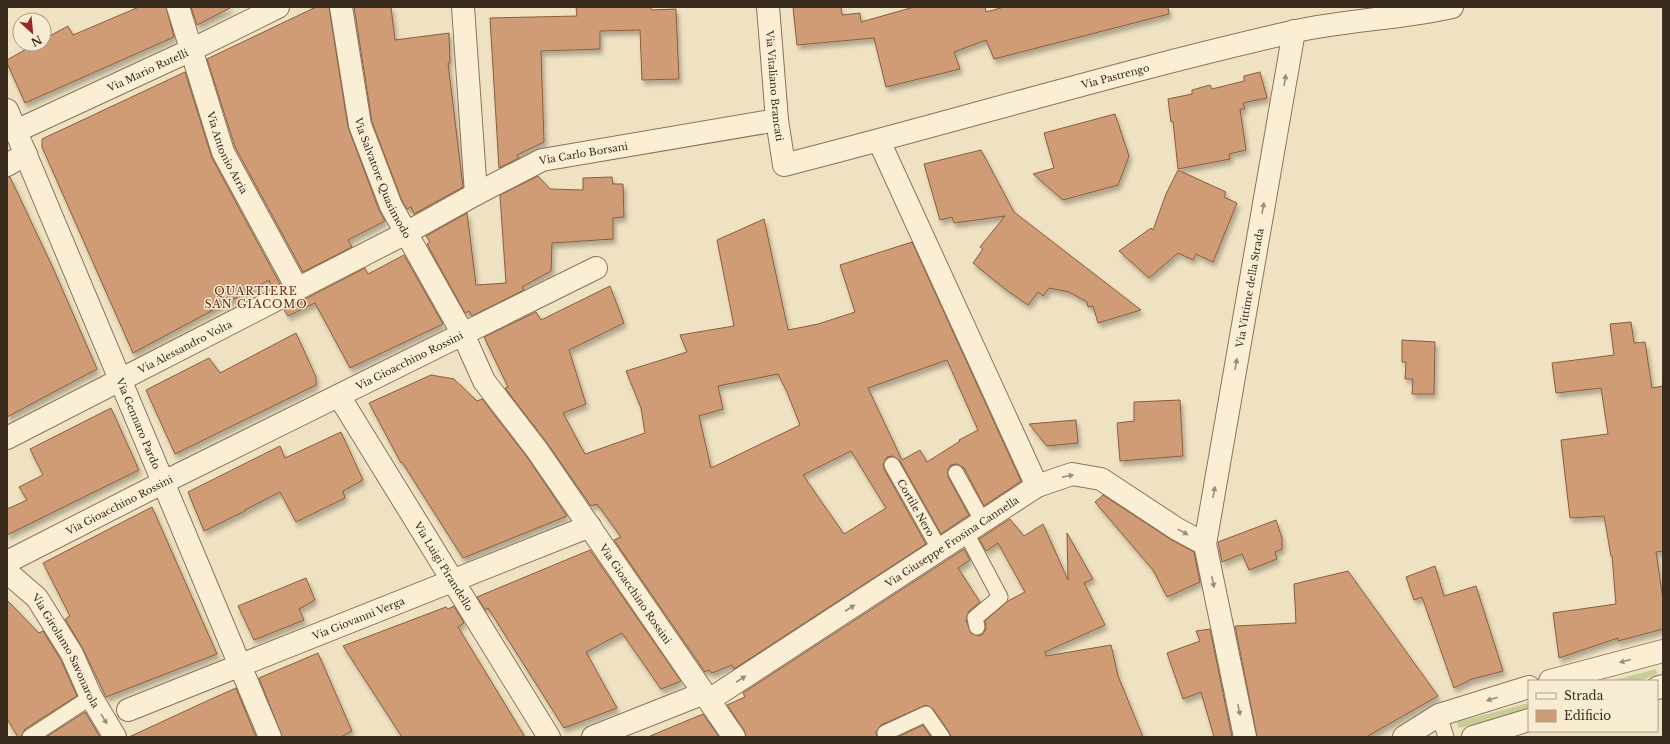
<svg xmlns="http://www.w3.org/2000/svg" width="1670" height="744" viewBox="0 0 1670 744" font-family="'Libre Baskerville',serif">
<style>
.grass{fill:#c7ce95}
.building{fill:#cf9c76;stroke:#8a5c3d;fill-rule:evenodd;filter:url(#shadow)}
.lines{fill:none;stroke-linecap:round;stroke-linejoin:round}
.service-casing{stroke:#8a7358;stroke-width:17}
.minor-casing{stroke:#8a7358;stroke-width:24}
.tertiary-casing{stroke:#8a7358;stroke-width:24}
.service{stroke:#faefd5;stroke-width:15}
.minor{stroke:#faefd5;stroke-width:22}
.tertiary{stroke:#faefd5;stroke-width:22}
.oneway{fill:#9a8d79}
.labels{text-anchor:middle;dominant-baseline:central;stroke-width:3;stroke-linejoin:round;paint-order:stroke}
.street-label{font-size:10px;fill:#392b1d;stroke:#f7ecd1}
.neighbourhood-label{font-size:11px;letter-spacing:1px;fill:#672b1b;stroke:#f7ecd1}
</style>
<defs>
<filter id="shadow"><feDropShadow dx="2.5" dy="4.5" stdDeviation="2" flood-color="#0004"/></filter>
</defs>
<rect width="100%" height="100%" fill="#efe2c2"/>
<path class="grass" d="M1656 669 1657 675 1636 681H1611Z
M1529 703V710L1459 728 1457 722Z"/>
<path class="building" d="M139 7H166L174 37 25 103 7 63V60L35 44H44V39L68 26 73 35Z
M191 7H232L197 25Z
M316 7H329L348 127 379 210 385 221 348 240 352 247 303 272 235 147 207 59Z
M354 7H391L395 40 449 33 450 63H448L463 187 414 214 411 207 407 209 402 201 372 122Z
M576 7H651V10L676 9 679 79 642 80 640 30 600 31V49L541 51 544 142 517 155 519 158 499 168 490 18 577 16Z
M793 7H841L842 15 860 13 861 22 914 7H985L986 12 1004 7H1168L1169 14 994 59 986 40 954 52 960 69 886 87 874 38 797 45Z
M185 72 212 158 280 284 272 288 269 280 133 353 42 147V139Z
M1260 72 1267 98 1243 103 1245 109H1240L1246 150 1229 154 1230 159 1178 169 1173 121 1171 122 1168 99 1192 94V90L1210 85 1212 89 1244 81V76Z
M1115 114 1129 156 1118 185 1063 200 1033 174 1054 168 1044 133Z
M981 150 1014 212 1141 310 1098 323 1093 306 1088 307 1087 302 1069 292 1049 288 1043 296 1038 292 1028 305 1005 289 973 263 983 249 980 247 1005 216 954 223 952 217 940 220 924 164Z
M1178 170 1226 192 1224 197 1237 203 1213 262 1196 254 1193 260 1178 253 1149 278 1119 251 1151 228 1153 230 1166 194Z
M538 176 550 189 583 190V178L612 177 613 184H623L624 217 613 218V239L552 243 551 271 522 287 524 290 472 316 469 311 465 313 427 244 430 242 426 236 467 213 476 285 506 283 500 195Z
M7 177H10L53 268 97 369 7 417Z
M764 219 788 330 818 324 855 312 840 265 912 242 1021 481 984 506 964 468 957 464 951 465 948 469V477L969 515 941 534 900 461 892 456 887 457 883 465 884 469 926 544 734 669 732 665 712 673 709 670 705 672 614 540 621 537 597 504 591 506 547 443 505 388 508 387 484 337 536 312 541 320 610 286 624 323 569 350 586 404 563 413 585 454 645 433 641 408 626 371 687 352 680 335 734 326 717 240ZM947 360 978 430 959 440 960 441 927 462 920 450 902 460 868 388ZM778 374 787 392 800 425 711 468 699 416 723 409 718 386ZM851 451 886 508 844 534 803 475Z
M404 255 443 324 350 368 315 303 288 316 284 310 365 268 368 274Z
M1631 322 1634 343 1645 342 1652 388 1663 386V551L1656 552 1663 599V629L1618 641V638L1559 658 1553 613 1616 604 1612 556H1611L1604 516 1570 518 1561 440 1608 434 1601 388 1556 393 1552 363 1614 355 1610 324Z
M296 333 316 377V385L175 454 146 390 209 358 220 373Z
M1402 340 1435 342 1434 394H1412L1413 379H1405L1406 362H1402Z
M431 375 454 379 477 401 482 399 527 457 567 516 463 558 402 462 401 463 369 403Z
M1180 400 1183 456 1120 461 1117 423 1134 421V402Z
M111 408 139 470 7 535V509L27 500 19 487 43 475 30 449Z
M1076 420 1078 443 1047 446 1029 424Z
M341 432 363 480 343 491 345 498 296 522 280 492 245 510V511L204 531 188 492 280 446 285 458Z
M1103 495 1170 539 1194 552 1200 582 1167 597 1153 570 1095 502Z
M152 507 217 654 106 697 83 649 65 619 70 616 43 563Z
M1010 519 1024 536 1043 524 1068 580 1067 533 1093 579 1084 583 1105 625 1045 652 1046 656 1111 645 1118 676 1143 737H951L949 732 933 709 926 705 881 725 876 732 877 737H746L744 730 727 705 745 697 743 693 964 549 970 560 958 568 980 602 969 611 966 620 971 633 979 636 983 634 986 629 985 621 1008 601 1025 592 998 543 986 551 979 539Z
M1276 520 1282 538V549L1275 552 1277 559 1249 570 1242 554 1222 562 1218 542Z
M590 550 681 681 661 689 622 633 586 652 617 708 564 728 488 608 485 610 477 597Z
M1435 566 1444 596 1476 586 1503 671 1472 679 1454 688 1422 597 1414 600 1406 577Z
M1348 571 1438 696 1366 737H1257L1235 626 1296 623 1294 584Z
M306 578 315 600 299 609 304 620 254 640 238 606Z
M7 600 39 633 43 631 61 660 77 696 25 729 21 737H18L7 719Z
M454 606 464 623 458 627 525 737H402L343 646 446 607 448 609Z
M1210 629 1232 737H1214L1201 692 1183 699 1167 653 1200 641 1196 631Z
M318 653 352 731 341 737H282L259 678Z
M236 688 256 737H129L209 700Z
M85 712 100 737H46Z
M703 714 719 737H650V736Z
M923 725 931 737H898Z"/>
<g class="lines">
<g class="service-casing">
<g id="service">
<path id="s1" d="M892 465 940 550"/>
<path d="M956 473 983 522"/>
<path d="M966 533 1000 597 975 618 977 627"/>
<path d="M1439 715 1446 737"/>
<path d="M885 733 926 714 942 737"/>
<path d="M30 737 91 697"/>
</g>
</g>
<g class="minor-casing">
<g id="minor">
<path id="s2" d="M178 7 223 152 297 288"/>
<path id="s3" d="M341 7 360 125 391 206 463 334 484 381 537 450 734 737"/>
<path d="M463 7 476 194"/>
<path id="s4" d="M768 7 777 120 784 165C953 122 1121 71 1292 32 1344 20 1399 19 1452 7"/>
<path id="s5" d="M7 110 270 737"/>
<path id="s6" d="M16 131 191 50 278 7"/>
<path d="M879 141 1037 486"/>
<path d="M7 165 26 154"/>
<path id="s7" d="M339 396 549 737"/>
<path id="s8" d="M7 438 406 233 476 194 542 160 777 120"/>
<path id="s9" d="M7 562 164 482 596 268"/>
<path id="s10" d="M7 572 37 598 72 654 91 697 115 737"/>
<path id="s11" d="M709 700 1037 486 1072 474 1101 479 1177 529 1205 544"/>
<path id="s12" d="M128 710 590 526"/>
<path d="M593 737 704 693"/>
<path id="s13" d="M1245 737 1205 544 1294 31"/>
</g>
</g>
<g class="tertiary-casing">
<path id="tertiary" d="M1550 681 1663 651
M1657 688 1663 686
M1404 737 1439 715 1529 687
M1473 737 1529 720"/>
</g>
<use href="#service" class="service"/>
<use href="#minor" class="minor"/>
<use href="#tertiary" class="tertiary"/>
</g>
<defs><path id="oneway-solid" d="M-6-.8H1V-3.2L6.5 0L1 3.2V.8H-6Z"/></defs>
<g class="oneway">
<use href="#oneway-solid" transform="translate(1285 80) rotate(-80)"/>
<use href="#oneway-solid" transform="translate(1263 208) rotate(-80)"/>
<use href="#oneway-solid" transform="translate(1236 364) rotate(-80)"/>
<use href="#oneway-solid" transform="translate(1068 476) rotate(-11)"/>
<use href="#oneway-solid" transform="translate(1214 492) rotate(-80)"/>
<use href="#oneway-solid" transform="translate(1183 532) rotate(29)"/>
<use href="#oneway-solid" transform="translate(1213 582) rotate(79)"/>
<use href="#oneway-solid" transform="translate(850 608) rotate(-33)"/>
<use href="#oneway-solid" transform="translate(1625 661) rotate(165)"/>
<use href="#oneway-solid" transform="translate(741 679) rotate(-33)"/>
<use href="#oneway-solid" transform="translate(1492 699) rotate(163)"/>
<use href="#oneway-solid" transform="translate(1239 710) rotate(78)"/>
<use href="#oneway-solid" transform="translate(104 719) rotate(59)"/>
</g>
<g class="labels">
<g class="street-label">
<text stroke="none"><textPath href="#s6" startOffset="145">Via Mario Rutelli</textPath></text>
<text stroke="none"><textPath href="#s4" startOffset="502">Via Pastrengo</textPath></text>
<text stroke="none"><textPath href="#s4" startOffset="79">Via Vitaliano Brancati</textPath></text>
<text stroke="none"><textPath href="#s2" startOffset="154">Via Antonio Atria</textPath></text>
<text stroke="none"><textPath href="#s8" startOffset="645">Via Carlo Borsani</textPath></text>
<text stroke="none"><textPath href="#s3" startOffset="177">Via Salvatore Quasimodo</textPath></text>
<text stroke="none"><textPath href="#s13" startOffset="457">Via Vittime della Strada</textPath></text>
<text stroke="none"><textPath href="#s8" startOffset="200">Via Alessandro Volta</textPath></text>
<text stroke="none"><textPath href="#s9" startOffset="450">Via Gioacchino Rossini</textPath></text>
<text stroke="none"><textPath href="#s5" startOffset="340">Via Gennaro Pardo</textPath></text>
<text stroke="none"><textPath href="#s9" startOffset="126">Via Gioacchino Rossini</textPath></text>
<text stroke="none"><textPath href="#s1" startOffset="49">Cortile Nero</textPath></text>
<text stroke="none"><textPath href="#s11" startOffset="290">Via Giuseppe Frosina Cannella</textPath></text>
<text stroke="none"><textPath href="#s7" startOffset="200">Via Luigi Pirandello</textPath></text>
<text stroke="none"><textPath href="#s3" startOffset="666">Via Gioacchino Rossini</textPath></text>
<text stroke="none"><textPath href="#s12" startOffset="248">Via Giovanni Verga</textPath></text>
<text stroke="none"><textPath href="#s10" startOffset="100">Via Girolamo Savonarola</textPath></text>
</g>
<g class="neighbourhood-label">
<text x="256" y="291">QUARTIERE<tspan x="256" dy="13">SAN GIACOMO</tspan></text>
</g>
</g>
<rect width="1670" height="744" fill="none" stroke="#392b1d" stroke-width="16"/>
<rect x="1528" y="680" width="130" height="52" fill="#f7ecd1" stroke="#ab9f89"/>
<rect x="1536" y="693" width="20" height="6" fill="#faefd5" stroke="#ab9f89"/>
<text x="1564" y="700" font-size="12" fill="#392b1d">Strada</text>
<rect x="1536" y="710" width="20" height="12" fill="#cf9c76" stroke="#ab9f89"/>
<text x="1564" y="720" font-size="12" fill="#392b1d">Edificio</text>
<g transform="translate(32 32) rotate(153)"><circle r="19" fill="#f7ecd1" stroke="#ab9f89"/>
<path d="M0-3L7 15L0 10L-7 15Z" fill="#9b2626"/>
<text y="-6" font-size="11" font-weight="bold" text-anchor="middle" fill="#392b1d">N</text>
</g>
</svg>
